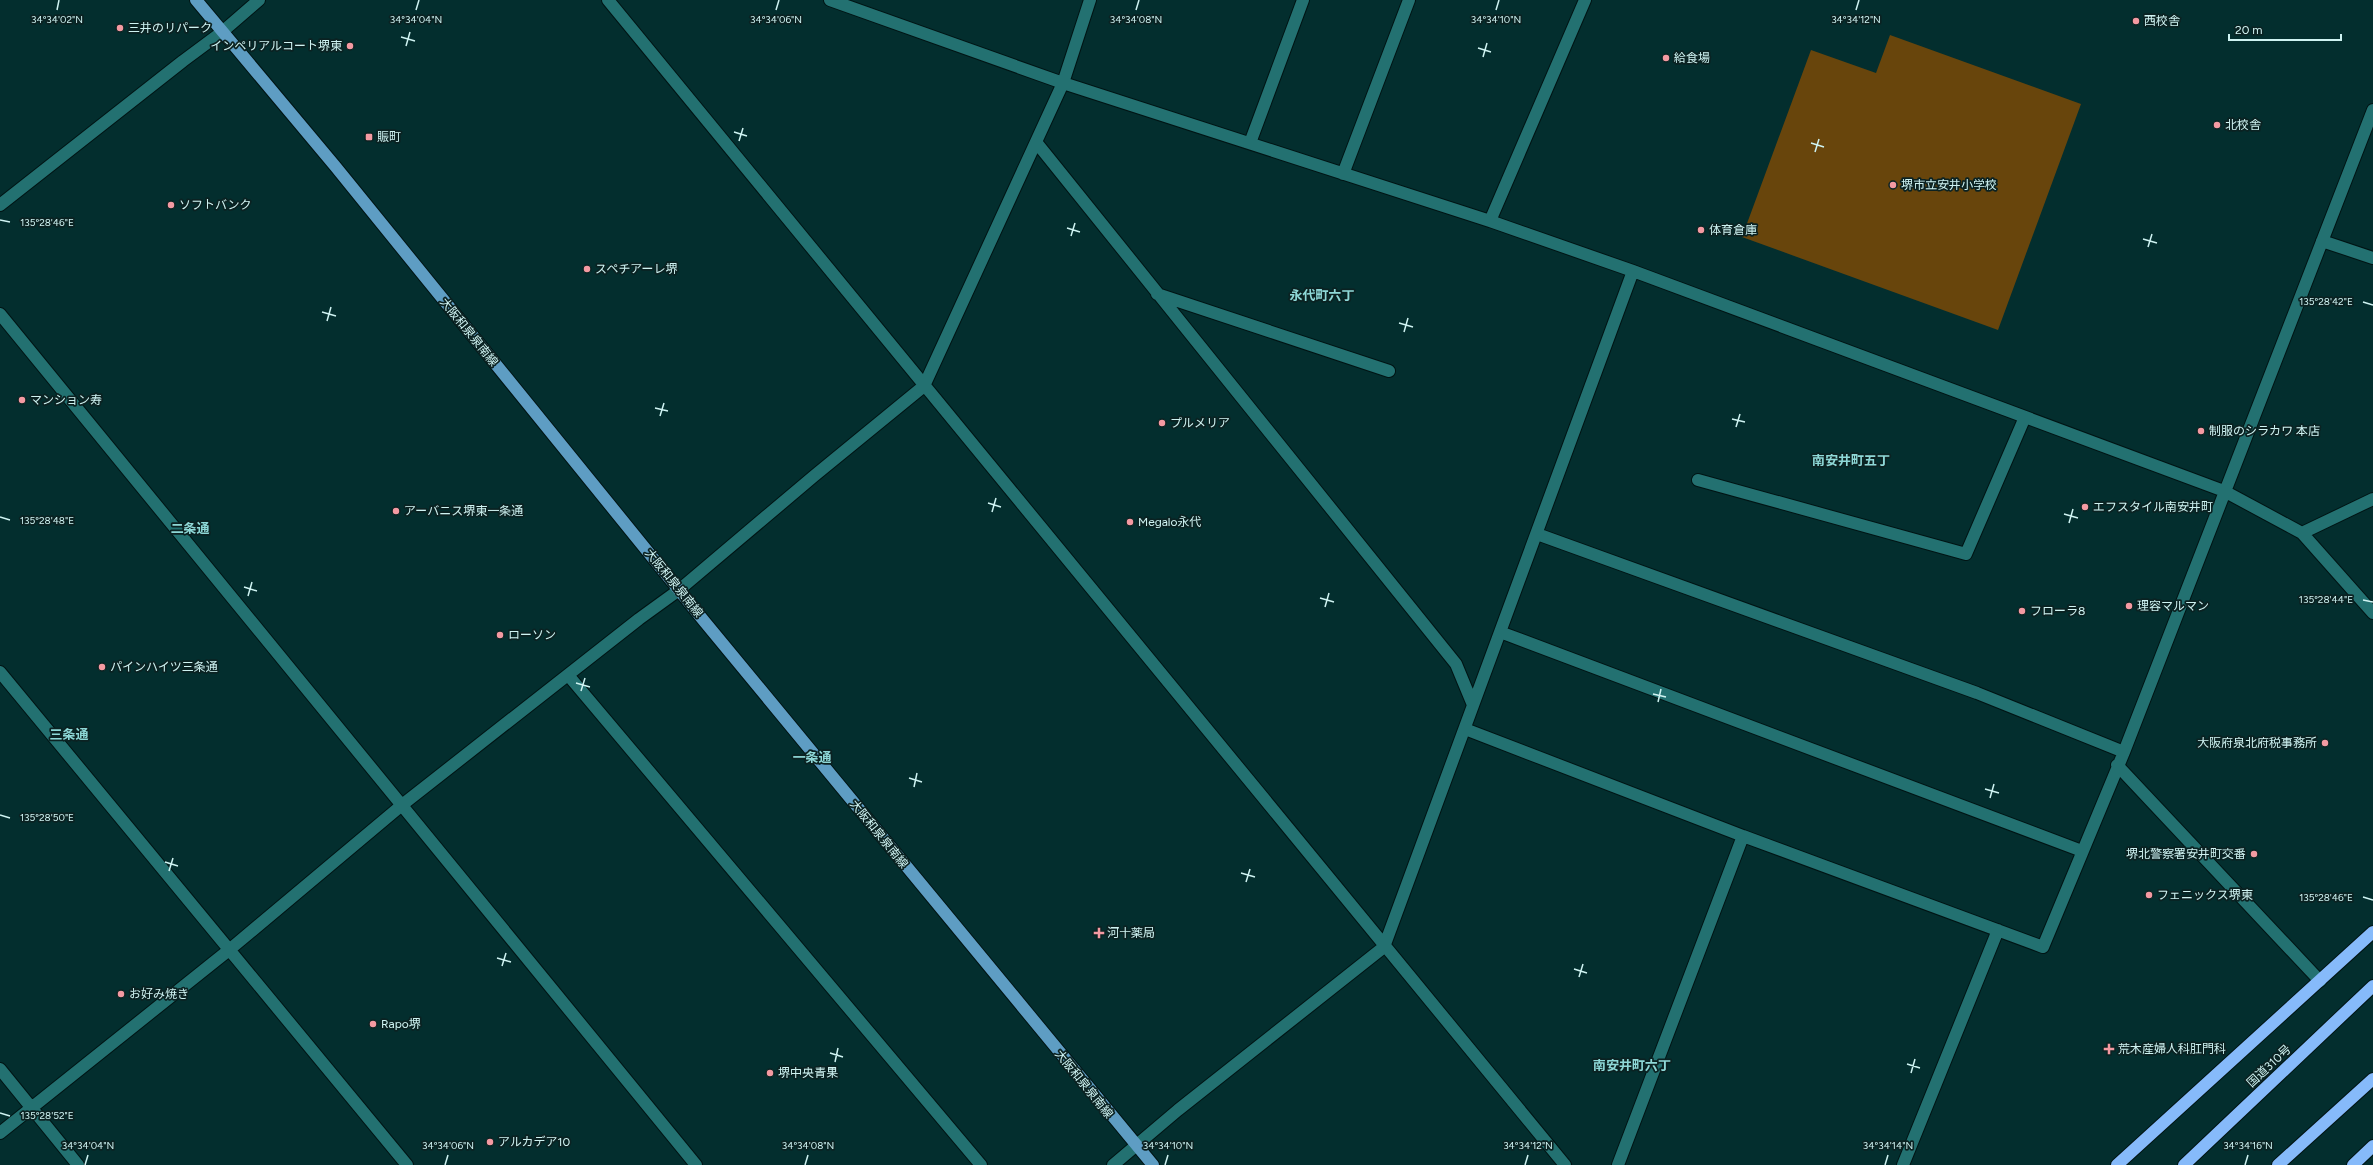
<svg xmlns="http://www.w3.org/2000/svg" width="2373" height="1165" viewBox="0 0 2373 1165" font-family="Figtree,'Noto Sans JP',sans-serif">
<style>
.green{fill:#68450c}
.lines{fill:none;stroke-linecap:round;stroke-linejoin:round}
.minor-casing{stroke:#001414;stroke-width:14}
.major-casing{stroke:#001414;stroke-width:14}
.highway-casing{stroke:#001414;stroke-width:14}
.minor{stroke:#237171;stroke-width:12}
.major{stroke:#5e9dc3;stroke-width:12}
.highway{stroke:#86bafa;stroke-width:12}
.ticks{fill:none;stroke:#cff3f2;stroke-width:1.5}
.poi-dot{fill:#f49aa2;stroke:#0b2222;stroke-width:1.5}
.labels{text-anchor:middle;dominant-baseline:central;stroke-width:3.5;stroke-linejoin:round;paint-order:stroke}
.poi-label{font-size:12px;fill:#cff3f2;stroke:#0b2222;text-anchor:start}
.street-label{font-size:12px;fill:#cff3f2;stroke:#0b2222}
.neighbourhood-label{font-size:13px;font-weight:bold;fill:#8ed8d7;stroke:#0b2222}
.ticks-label{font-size:10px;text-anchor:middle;fill:#cff3f2;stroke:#0b2222;stroke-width:3.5;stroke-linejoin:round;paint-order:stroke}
</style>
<rect width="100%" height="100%" fill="#032e2e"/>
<path class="green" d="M1890 35 2081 104 1998 330 1742 237 1811 50 1876 73Z"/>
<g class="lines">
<g class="minor-casing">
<path id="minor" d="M608 0 1565 1165
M830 0 1063 83 1490 221 1633 271 2224 491 2302 533 2373 613
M1036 142 1456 664 1473 705
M1250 143 1303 0
M1343 174 1409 0
M0 205 183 61 222 32 259 0
M1490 221 1585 0
M2322 241 2373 258
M1157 294 1389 371
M0 314 696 1165
M1698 480 1966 554 2025 417
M2302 533 2373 499
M1537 534 1977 693 2124 752
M1500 632 2082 851
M0 672 407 1165
M568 675 981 1165
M1465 729 1743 836
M2117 765 2320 981
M0 1069 78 1165
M0 1133 229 950 402 805 639 619 679 590 814 476 924 386 1063 83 1090 0
M1113 1165 1178 1110 1384 947 1633 271
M1618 1165 1743 836 2043 947 2124 752 2373 110
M1903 1165 1998 930"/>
</g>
<g class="major-casing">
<path id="major" d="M196 0 335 166 704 621 1153 1165"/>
</g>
<g class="highway-casing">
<path id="highway" d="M2117 1165 2373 932
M2184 1165 2373 986
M2278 1165 2373 1079
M2353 1165 2373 1146"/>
</g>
<use href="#minor" class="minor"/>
<use href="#major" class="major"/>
<use href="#highway" class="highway"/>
</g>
<path class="ticks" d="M57 10 59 0M416 10 419 0M776 10 779 0M1136 10 1139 0M1496 10 1499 0M1856 10 1859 0M401 37 415 41M406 46 410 32M1478 48 1491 52M1483 57 1487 43M734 132 747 136M739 141 743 128M1811 143 1824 147M1815 152 1819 139M0 220 10 222M1067 228 1080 232M1071 236 1075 223M2143 239 2157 243M2148 247 2152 234M2363 302 2373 305M322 312 336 316M327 321 331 307M1399 323 1413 327M1404 332 1408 318M655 408 668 411M660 416 664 403M1732 419 1745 422M1736 427 1740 414M988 503 1001 507M992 512 996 498M2064 514 2078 518M0 517 10 520M2069 523 2073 509M244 587 257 591M248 596 252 582M1320 598 1334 602M2363 600 2373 602M1325 607 1329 593M576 683 590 687M581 691 585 678M1653 694 1666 697M1658 702 1661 689M909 778 922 782M914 787 917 773M1985 789 1999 793M1990 798 1994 784M0 815 10 818M165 862 178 866M169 871 173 858M1241 873 1255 877M1246 882 1250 869M2363 897 2373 900M497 958 511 962M502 966 506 953M1574 969 1587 973M1579 977 1583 964M830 1053 843 1057M835 1062 838 1048M1907 1064 1920 1068M1911 1073 1915 1059M0 1113 10 1116M85 1165 88 1155M445 1165 448 1155M805 1165 808 1155M1165 1165 1168 1155M1525 1165 1528 1155M1885 1165 1888 1155M2245 1165 2248 1155"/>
<g class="poi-dot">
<circle cx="2136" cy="21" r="4"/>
<circle cx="120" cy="28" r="4"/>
<circle cx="350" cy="46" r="4"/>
<circle cx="1666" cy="58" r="4"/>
<circle cx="2217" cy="125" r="4"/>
<rect x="365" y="133" width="8" height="8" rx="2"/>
<circle cx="1893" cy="185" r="4"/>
<circle cx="171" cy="205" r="4"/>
<circle cx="1701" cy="230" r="4"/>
<circle cx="587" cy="269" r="4"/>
<circle cx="22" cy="400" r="4"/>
<circle cx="1162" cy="423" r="4"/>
<circle cx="2201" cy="431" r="4"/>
<circle cx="2085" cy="507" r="4"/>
<circle cx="396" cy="511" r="4"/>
<circle cx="1130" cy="522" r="4"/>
<circle cx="2129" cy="606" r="4"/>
<circle cx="2022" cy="611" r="4"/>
<circle cx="500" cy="635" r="4"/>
<circle cx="102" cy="667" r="4"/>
<circle cx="2325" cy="743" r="4"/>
<circle cx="2254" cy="854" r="4"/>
<circle cx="2149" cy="895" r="4"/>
<path d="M1097 927h4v4h4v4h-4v4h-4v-4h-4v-4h4z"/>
<circle cx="121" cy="994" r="4"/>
<circle cx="373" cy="1024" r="4"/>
<path d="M2107 1043h4v4h4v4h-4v4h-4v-4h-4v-4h4z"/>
<circle cx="770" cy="1073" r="4"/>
<circle cx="490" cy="1142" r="4"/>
</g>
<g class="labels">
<g class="poi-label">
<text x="2144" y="21">西校舎</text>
<text x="128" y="28">三井のリパーク</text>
<text x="342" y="46" text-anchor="end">インペリアルコート堺東</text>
<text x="1674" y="58">給食場</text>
<text x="2225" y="125">北校舎</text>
<text x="377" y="137">賑町</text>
<text x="1901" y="185">堺市立安井小学校</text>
<text x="179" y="205">ソフトバンク</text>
<text x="1709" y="230">体育倉庫</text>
<text x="595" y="269">スペチアーレ堺</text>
<text x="30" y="400">マンション寿</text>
<text x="1170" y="423">プルメリア</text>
<text x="2209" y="431">制服のシラカワ 本店</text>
<text x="2093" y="507">エフスタイル南安井町</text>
<text x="404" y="511">アーバニス堺東一条通</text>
<text x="1138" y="522">Megalo永代</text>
<text x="2137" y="606">理容マルマン</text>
<text x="2030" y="611">フローラ8</text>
<text x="508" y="635">ローソン</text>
<text x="110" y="667">パインハイツ三条通</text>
<text x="2317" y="743" text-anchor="end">大阪府泉北府税事務所</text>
<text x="2246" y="854" text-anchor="end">堺北警察署安井町交番</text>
<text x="2157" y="895">フェニックス堺東</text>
<text x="1107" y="933">河十薬局</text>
<text x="129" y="994">お好み焼き</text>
<text x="381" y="1024">Rapo堺</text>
<text x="2118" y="1049">荒木産婦人科肛門科</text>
<text x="778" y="1073">堺中央青果</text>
<text x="498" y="1142">アルカデア10</text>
</g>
<g class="street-label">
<text transform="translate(469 332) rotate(51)">大阪和泉泉南線</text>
<text transform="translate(674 583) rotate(51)">大阪和泉泉南線</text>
<text transform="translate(879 834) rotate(51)">大阪和泉泉南線</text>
<text transform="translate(2269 1066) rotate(-43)">国道310号</text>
<text transform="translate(1084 1084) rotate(51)">大阪和泉泉南線</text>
</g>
<g class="neighbourhood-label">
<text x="1322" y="295">永代町六丁</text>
<text x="1851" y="460">南安井町五丁</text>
<text x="190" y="528">二条通</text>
<text x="69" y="734">三条通</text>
<text x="812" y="757">一条通</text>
<text x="1632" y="1065">南安井町六丁</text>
</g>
</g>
<g class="ticks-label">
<text x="57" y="23">34°34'02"N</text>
<text x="416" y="23">34°34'04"N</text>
<text x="776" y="23">34°34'06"N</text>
<text x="1136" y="23">34°34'08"N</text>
<text x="1496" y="23">34°34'10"N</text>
<text x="1856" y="23">34°34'12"N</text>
<text x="47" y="226">135°28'46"E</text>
<text x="2326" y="305">135°28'42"E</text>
<text x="47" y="524">135°28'48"E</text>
<text x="2326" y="603">135°28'44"E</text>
<text x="47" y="821">135°28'50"E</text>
<text x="2326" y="901">135°28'46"E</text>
<text x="47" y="1119">135°28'52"E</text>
<text x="88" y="1149">34°34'04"N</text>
<text x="448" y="1149">34°34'06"N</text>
<text x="808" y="1149">34°34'08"N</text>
<text x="1168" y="1149">34°34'10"N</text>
<text x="1528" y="1149">34°34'12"N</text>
<text x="1888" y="1149">34°34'14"N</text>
<text x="2248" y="1149">34°34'16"N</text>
</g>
<path d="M2229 34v6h112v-6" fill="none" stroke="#cff3f2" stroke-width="2"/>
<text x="2235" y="34" font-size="12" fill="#cff3f2" stroke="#0b2222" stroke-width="3" paint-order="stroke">20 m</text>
</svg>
